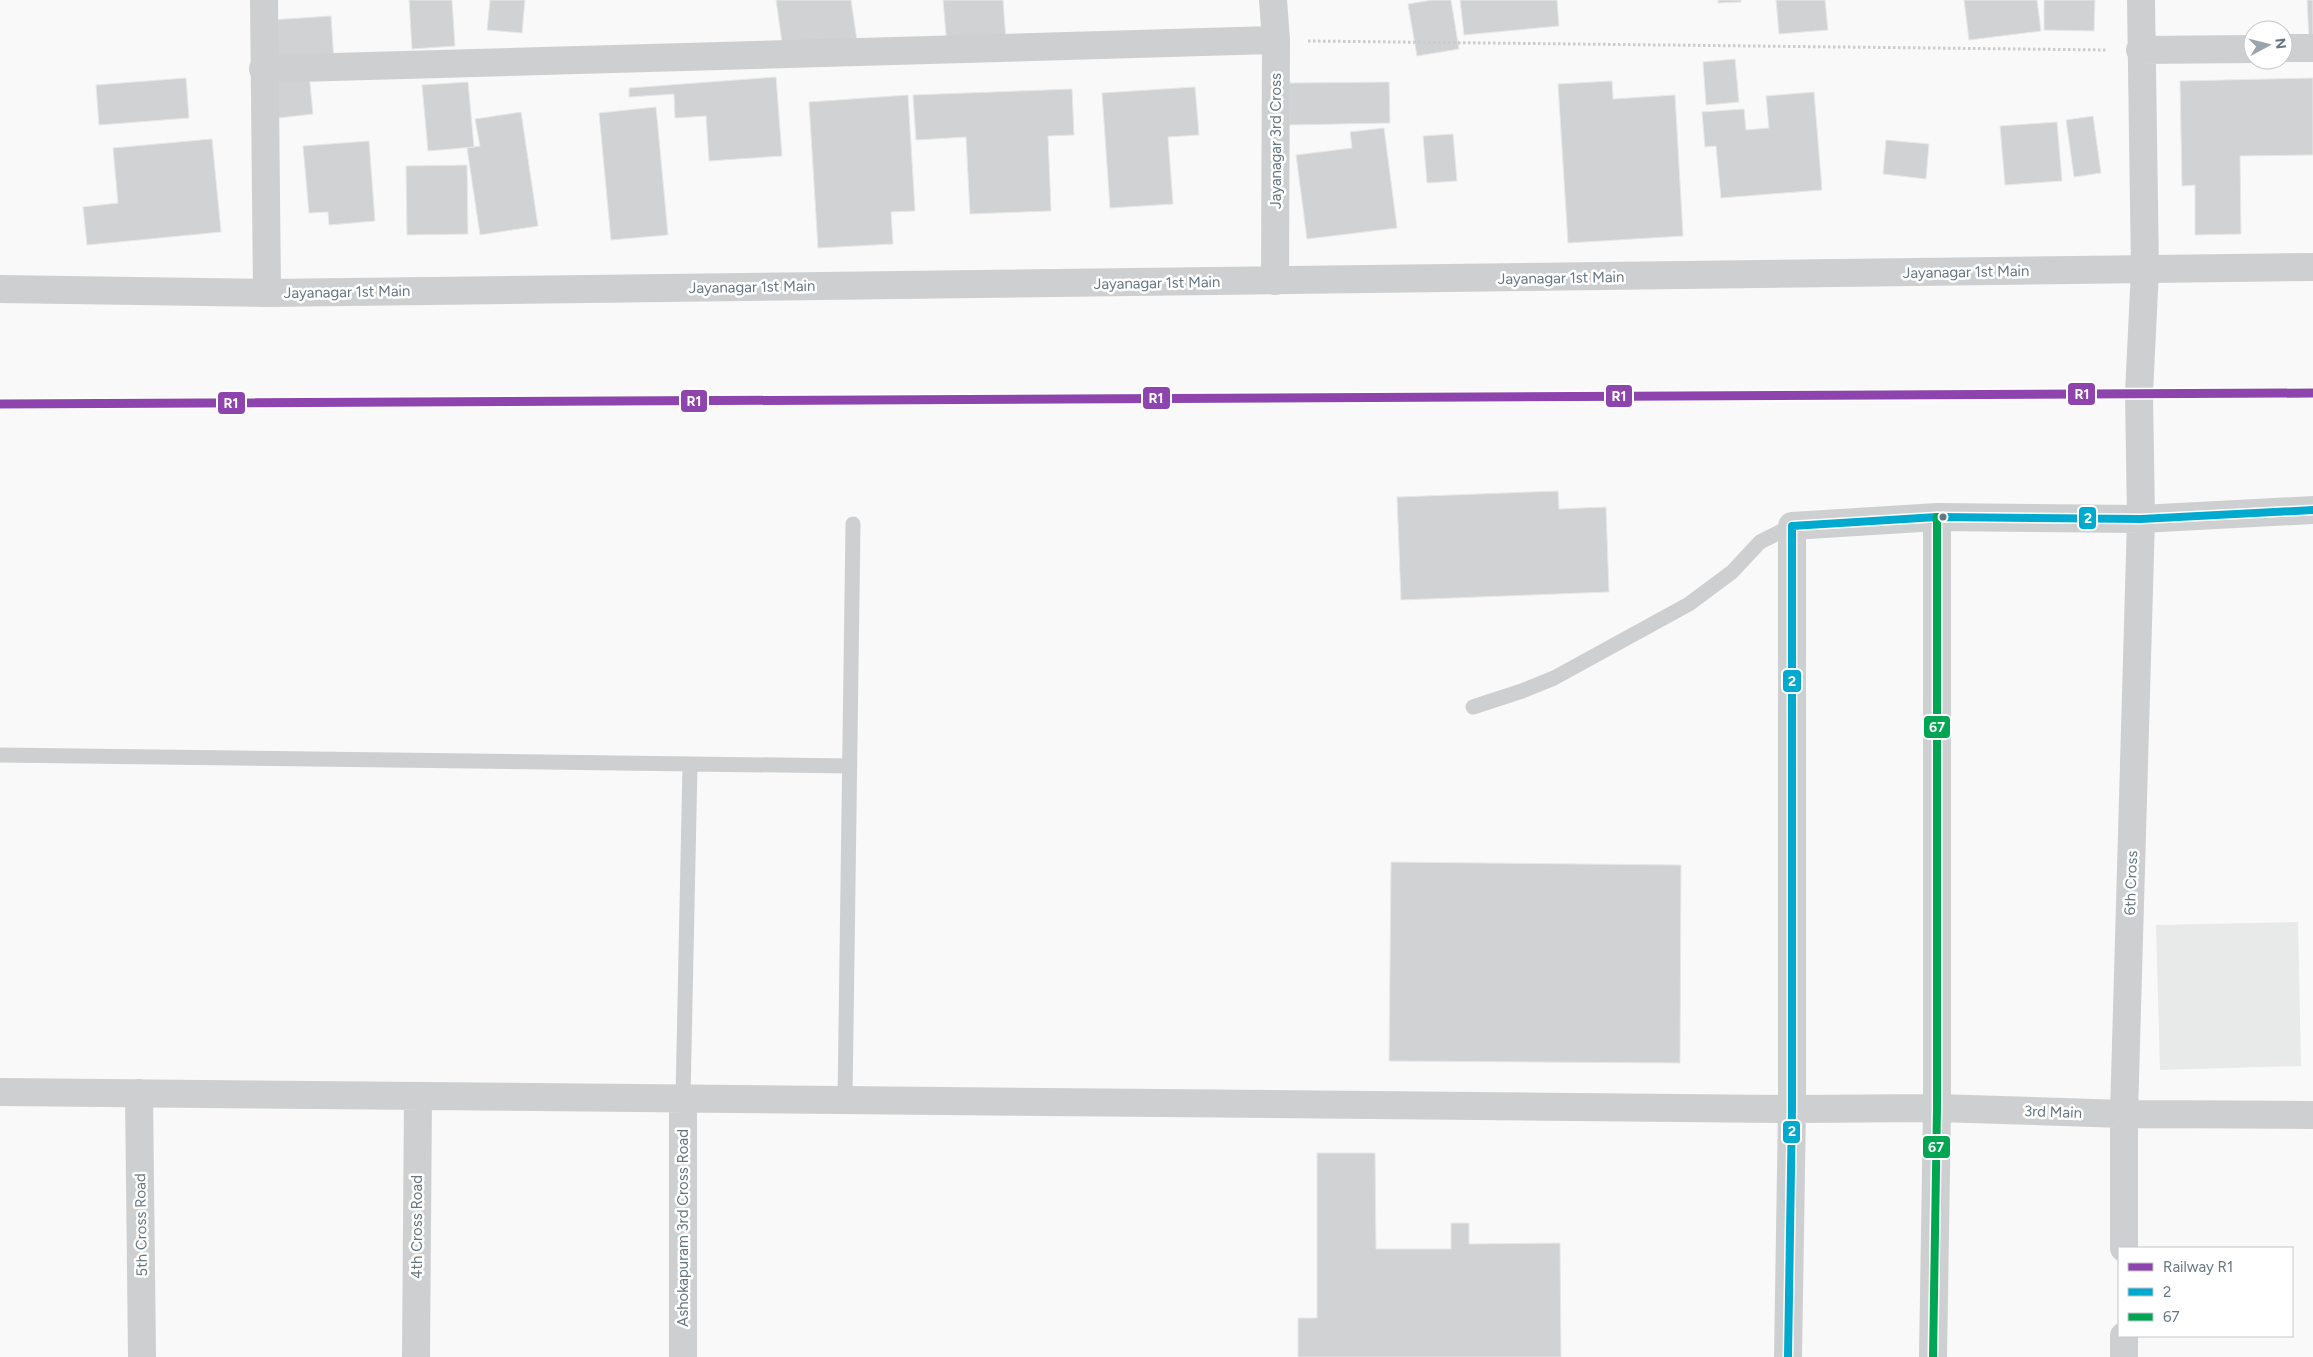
<svg xmlns="http://www.w3.org/2000/svg" width="2313" height="1357" viewBox="0 0 2313 1357" font-family="Figtree,sans-serif">
<style>
.built{fill:#e8e9e9}
.building{fill:#d0d2d3;stroke:#e8e8e8}
.lines{fill:none;stroke-linecap:round;stroke-linejoin:round}
.path{stroke:#cbcccd;stroke-width:3;stroke-dasharray:2.5 2.5;stroke-linecap:butt}
.service{stroke:#cecfd0;stroke-width:15}
.minor{stroke:#cecfd0;stroke-width:28}
.tertiary{stroke:#cecfd0;stroke-width:28}
.bus-1-casing{stroke:#fff;stroke-width:11}
.bus-2-casing{stroke:#fff;stroke-width:11}
.bus-1{stroke:#00a9ce;stroke-width:8}
.bus-2{stroke:#00a651;stroke-width:8}
.rail-1-casing{stroke:#fff;stroke-width:12}
.rail-1{stroke:#8e44ad;stroke-width:9}
.bus-dot{fill:#657683;stroke:#fff;stroke-width:2}
.labels{text-anchor:middle;dominant-baseline:central;stroke-width:5;stroke-linejoin:round;paint-order:stroke}
.street-label{font-size:15px;fill:#657683;stroke:#fff}
.line-badge{stroke:#fff;stroke-width:2}
.badge-label{font-size:14px;text-anchor:middle;font-weight:bold;fill:#fff}
</style>
<rect width="100%" height="100%" fill="#f9f9f9"/>
<path class="built" d="M2298 922 2301 1066 2160 1070 2156 925Z"/>
<path class="building" d="M409 0H452L455 46 412 49Z
M490 0H525L522 33 487 30Z
M776 0H851L858 47 784 57Z
M943 0H1003L1007 53 948 57Z
M1432 0H1451L1459 49 1417 56 1408 4Z
M1460 0H1557L1559 26 1464 35Z
M1718 0H1741V2L1718 3Z
M1776 0H1825L1828 30 1779 34Z
M1964 0H2037L2041 31 1969 40Z
M2044 0H2095L2094 31 2044 30Z
M2307 0H2313V39H2309Z
M331 16 334 62 274 67 270 20Z
M1735 59 1739 102 1706 105 1703 62Z
M309 74 313 114 279 118 274 78Z
M776 77 782 156 709 161 706 116 675 118 674 94 629 97V88Z
M186 78 189 118 99 125 96 85Z
M2313 78V155L2240 156 2241 234 2195 235V185L2182 186 2180 81Z
M1612 81 1613 99 1675 95 1683 236 1568 243 1558 84Z
M468 82 474 147 428 151 422 85Z
M1389 82 1390 123 1289 125V83Z
M1195 87 1199 135 1168 137 1173 204 1110 208 1102 93Z
M1072 89 1074 135 1048 136 1051 211 970 214 966 137 916 140 913 95Z
M1814 92 1822 190 1721 198 1716 146 1705 147 1702 112 1744 109 1746 130 1769 128 1766 96Z
M908 95 915 211 891 212 893 244 818 248 809 102Z
M656 107 668 235 611 240 599 113Z
M521 112 538 226 480 235 467 148 480 146 475 119Z
M2093 116 2101 173 2074 177 2066 120Z
M2057 122 2062 181 2005 185 2000 126Z
M1384 128 1397 228 1307 239 1296 155 1352 148 1350 132Z
M1453 134 1457 181 1427 183 1423 136Z
M212 139 221 232 87 245 83 207 118 203 113 148Z
M1886 140 1929 144 1926 179 1883 174Z
M369 141 375 221 329 225 328 212 309 213 303 146Z
M467 165 468 234 407 235 406 166Z
M1558 491 1559 509 1606 507 1609 592 1401 600 1397 497Z
M1391 862 1681 865 1680 1063 1389 1061Z
M1317 1153H1375L1376 1249H1451V1223H1469V1244L1560 1243 1561 1357H1298V1318H1317Z"/>
<g class="lines">
<path class="path" d="M1308 41 2107 50"/>
<path class="service" d="M1473 707 1522 691 1554 678 1689 604 1732 572 1760 542 1792 526
M0 755 849 766
M683 1098 690 764
M845 1100 853 524"/>
<path class="minor" d="M264 0 267 293
M1273 0 1276 40 1275 281
M2283 48H2313
M2140 50 2253 49
M263 69 1276 40
M0 1092 1792 1109 1937 1108 2124 1114 2313 1115
M139 1093 142 1357
M2124 1248V1114L2141 519 2139 393 2145 270 2141 0
M416 1357 418 1096
M683 1357V1098
M1788 1357 1792 1109V526L1937 517 2141 519 2313 510
M1933 1357 1937 1108V517
M2124 1357V1336"/>
<path class="tertiary" d="M0 289 267 293 2313 267"/>
<g class="bus-1-casing">
<path id="bus-1" d="M1788 1357 1792 1109V526L1937 517 2141 519 2313 510"/>
</g>
<g class="bus-2-casing">
<path id="bus-2" d="M1933 1357 1937 1108V517"/>
</g>
<use href="#bus-1" class="bus-1"/>
<use href="#bus-2" class="bus-2"/>
<g class="rail-1-casing">
<path id="rail-1" d="M0 404 2313 393"/>
</g>
<use href="#rail-1" class="rail-1"/>
</g>
<circle class="bus-dot" cx="1943" cy="517" r="4.5"/>
<g class="labels">
<g class="street-label">
<text transform="translate(1276 141) rotate(-90)">Jayanagar 3rd Cross</text>
<text transform="translate(1966 272) rotate(-1)">Jayanagar 1st Main</text>
<text transform="translate(1561 278) rotate(-1)">Jayanagar 1st Main</text>
<text transform="translate(1157 283) rotate(-1)">Jayanagar 1st Main</text>
<text transform="translate(752 287) rotate(-1)">Jayanagar 1st Main</text>
<text transform="translate(347 292) rotate(-1)">Jayanagar 1st Main</text>
<text transform="translate(2131 883) rotate(-88)">6th Cross</text>
<text transform="translate(2053 1112) rotate(2)">3rd Main</text>
<text transform="translate(141 1225) rotate(-91)">5th Cross Road</text>
<text transform="translate(417 1227) rotate(-90)">4th Cross Road</text>
<text transform="translate(683 1228) rotate(-90)">Ashokapuram 3rd Cross Road</text>
</g>
</g>
<g class="line-badge">
<rect x="2067" y="382" width="29" height="24" rx="5" fill="#8e44ad"/>
<rect x="1605" y="384" width="28" height="24" rx="5" fill="#8e44ad"/>
<rect x="1142" y="386" width="29" height="24" rx="5" fill="#8e44ad"/>
<rect x="680" y="389" width="28" height="24" rx="5" fill="#8e44ad"/>
<rect x="217" y="391" width="29" height="24" rx="5" fill="#8e44ad"/>
<rect x="2078" y="506" width="19" height="24" rx="5" fill="#00a9ce"/>
<rect x="1782" y="669" width="20" height="24" rx="5" fill="#00a9ce"/>
<rect x="1923" y="715" width="28" height="24" rx="5" fill="#00a651"/>
<rect x="1782" y="1120" width="19" height="24" rx="5" fill="#00a9ce"/>
<rect x="1922" y="1135" width="29" height="24" rx="5" fill="#00a651"/>
</g>
<g class="badge-label">
<text x="2082" y="399">R1</text>
<text x="1619" y="401">R1</text>
<text x="1156" y="403">R1</text>
<text x="694" y="406">R1</text>
<text x="231" y="408">R1</text>
<text x="2088" y="523">2</text>
<text x="1792" y="686">2</text>
<text x="1937" y="732">67</text>
<text x="1792" y="1136">2</text>
<text x="1936" y="1152">67</text>
</g>
<rect x="2118" y="1247" width="175" height="90" fill="#ffffff" stroke="#c1c8cd"/>
<rect x="2128" y="1263" width="25" height="8" fill="#8e44ad" stroke="#c1c8cd"/>
<text x="2163" y="1272" font-size="15" fill="#657683">Railway R1</text>
<rect x="2128" y="1288" width="25" height="8" fill="#00a9ce" stroke="#c1c8cd"/>
<text x="2163" y="1297" font-size="15" fill="#657683">2</text>
<rect x="2128" y="1313" width="25" height="8" fill="#00a651" stroke="#c1c8cd"/>
<text x="2163" y="1322" font-size="15" fill="#657683">67</text>
<g transform="translate(2268 45) rotate(83)"><circle r="24" fill="#ffffff" stroke="#c1c8cd"/>
<path d="M0-4L9 19L0 12L-9 19Z" fill="#99a4ac"/>
<text y="-8" font-size="14" font-weight="bold" text-anchor="middle" fill="#657683">N</text>
</g>
</svg>
